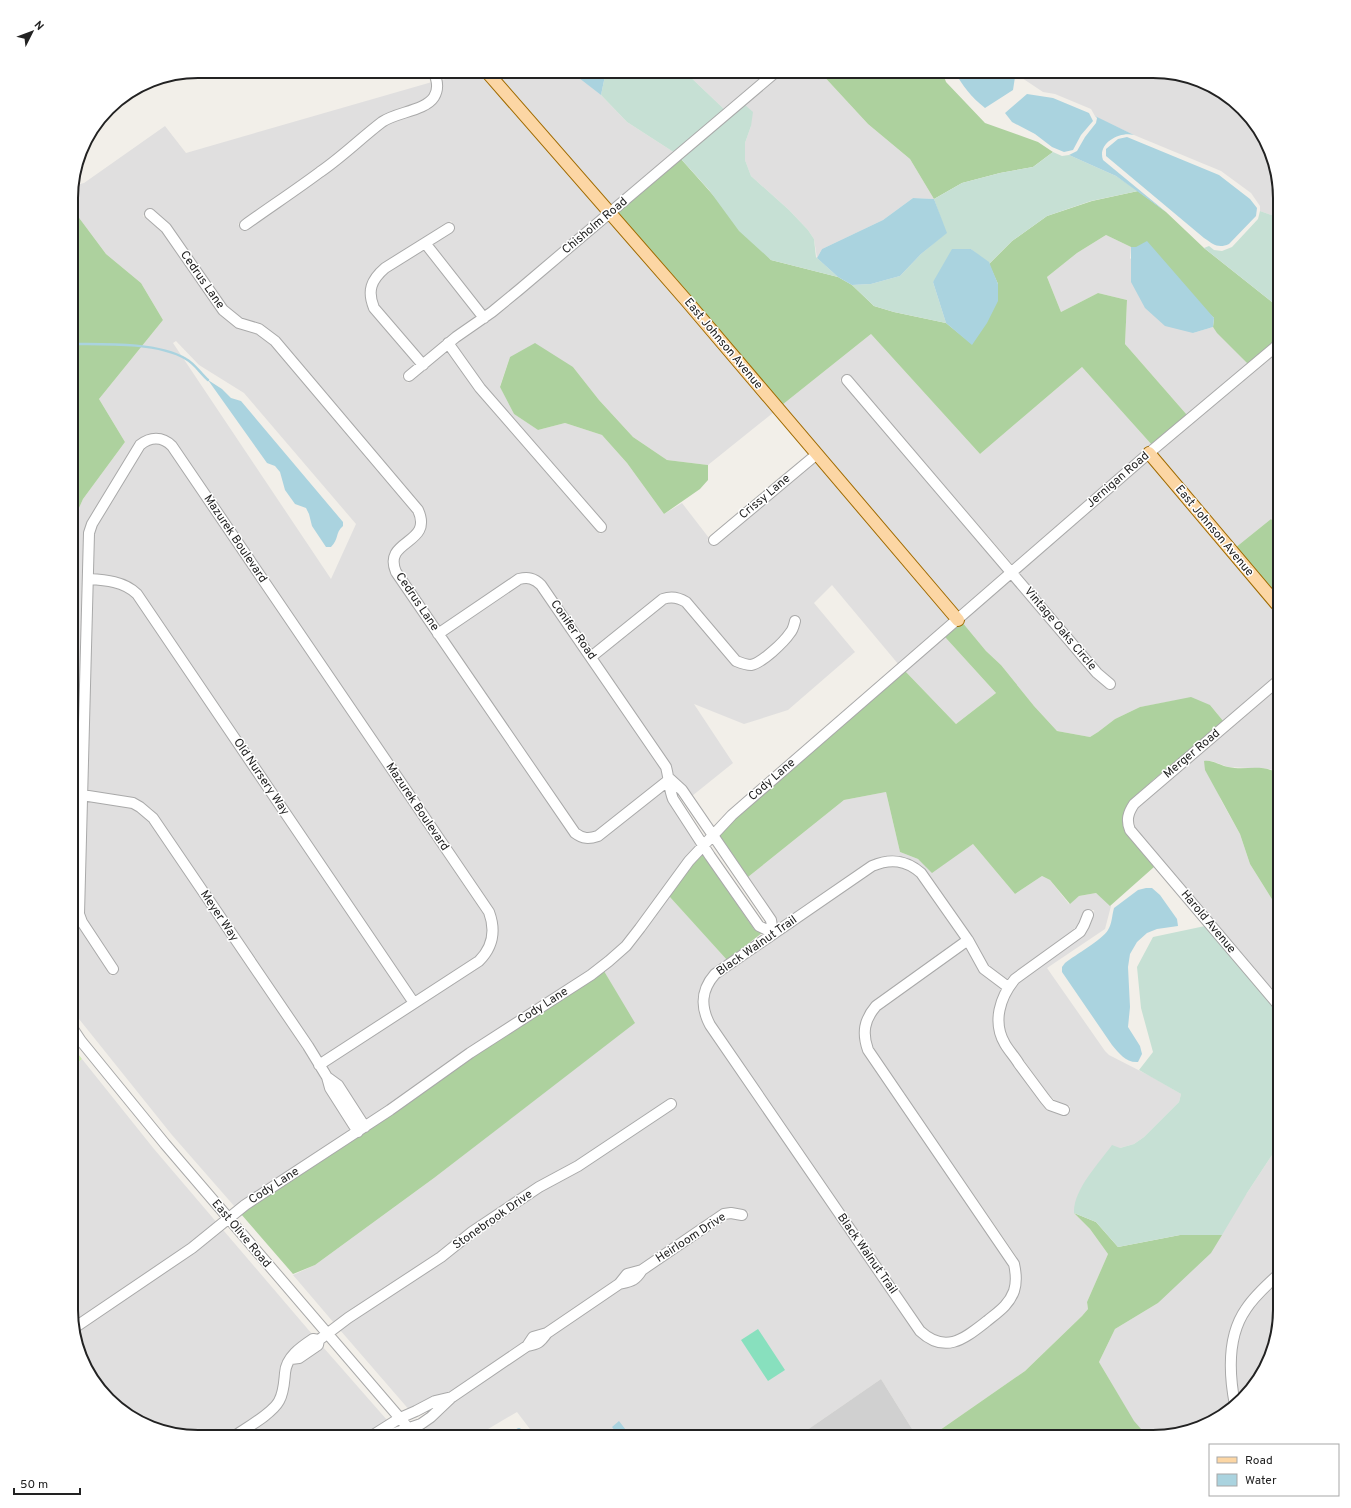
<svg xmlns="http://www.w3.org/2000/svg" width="1351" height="1508" viewBox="0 0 1351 1508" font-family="Overpass,sans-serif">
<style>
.residential{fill:#e0dfdf;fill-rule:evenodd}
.religious{fill:#d0d0d0}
.grass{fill:#cdebb0}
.forest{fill:#add19e}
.wetland{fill:#c6e0d4}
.pitch{fill:#88e0be}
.water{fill:#aad3df}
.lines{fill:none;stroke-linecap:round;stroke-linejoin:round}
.stream{stroke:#aad3df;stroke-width:2.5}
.minor-casing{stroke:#a9a9a9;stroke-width:12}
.major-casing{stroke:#a06b00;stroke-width:14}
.minor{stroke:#fff;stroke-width:10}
.major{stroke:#fcd6a4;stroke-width:12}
.labels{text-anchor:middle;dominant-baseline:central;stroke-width:3;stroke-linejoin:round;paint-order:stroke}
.street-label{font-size:12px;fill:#222;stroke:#fff}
.rim{fill:none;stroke:#222;stroke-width:2}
</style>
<rect width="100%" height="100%" fill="#f2efe9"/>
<path class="residential" d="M472 71H479L603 212 517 286 485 311 432 244 455 229 451 221 374 272 367 283 366 303 370 312 416 365 402 376 408 383 447 350 476 392 600 534 607 527 484 385 455 343 609 219 774 412 708 465 667 460 633 437 599 400 573 367 510 357 500 386 514 414 538 430 565 423 602 435 627 463 664 514 682 503 709 538 707 540 713 546 815 461 951 620 899 665 832 585 814 603 855 652 788 710 744 724 694 704 733 763 692 796 685 787 674 776 670 764 598 658 665 604 674 602 682 606 732 664 740 668 751 670 796 632 801 618 792 616 787 630 783 636 759 657 751 660 745 659 740 657 689 598 683 594 670 592 662 595 593 650 545 582 539 576 527 573 519 574 440 627 400 569 398 559 402 551 417 541 422 536 426 528V515L422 507 278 337 262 325 241 319 227 307 170 225 149 208 143 216 162 231 219 314 236 327 257 334 271 345 414 513 417 523 411 535 397 543 391 552 388 560 389 568 391 574 571 836 577 840 583 843H592L600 840 665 788 669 802 697 845 637 926 622 943 606 958 589 972 468 1049 367 1120 342 1082 332 1074 331 1071 326 1066 488 958 493 950 497 941 498 929 496 918 493 909 176 443 167 436 160 434H152L143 438 88 522 82 583 75 916 78 925 111 976 119 970 86 920 84 912 87 801 131 808 137 811 149 821 303 1049 323 1080 326 1091 351 1131 235 1207 172 1135 71 1009V526L83 499 125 442 99 399 163 320 141 283 106 254 71 207V189L72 186 84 183 165 126 186 153 432 82V90L426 99 396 110 380 118 319 168 238 224 243 231 324 175 385 125 441 92 442 80ZM176 341 199 365 244 393 356 524 331 579 173 343Z
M493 71H547L575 75 599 93 627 122 675 153 612 207Z
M684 71H770L725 110Z
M784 71H819L868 124 910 159 934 199 913 198 883 220 822 249 817 258 814 239 808 230 789 210 751 176 745 160V143L751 126 745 105Z
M1014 71H1162L1210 84 1254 120 1273 157 1280 197V218L1260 211V206L1251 193 1221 171 1134 135 1102 120 1095 116 1091 109 1055 94 1043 92 1019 76Z
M1106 235 1131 247 1130 258 1193 333 1213 327 1248 364 1187 415 1125 344 1127 300 1098 293 1061 312 1047 277 1077 253Z
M423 250 477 317 423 358 378 306 376 300 375 292 377 284 387 272Z
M871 334 980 454 1082 367 1152 445 1014 566 848 374 840 380 1006 573 959 613 782 405Z
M1280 348V528L1271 519 1235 548 1155 454Z
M157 443 162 445 168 449 484 915 488 931 487 939 485 946 476 957 416 997 141 591 134 584 126 580 103 575 93 574 94 533 96 526 144 448 152 444Z
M1148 460 1280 616V674L1224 722 1210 705 1178 700 1140 707 1115 719 1098 732 1090 737 1057 731 1034 706 1001 665 986 651 962 622 1012 580 1093 677 1110 690 1116 682 1101 670 1019 573Z
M525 582 534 585 537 588 661 769 664 777 596 832 586 833 579 829 445 635 520 583Z
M92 584H100L122 589 133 597 407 1002 321 1059 312 1043 152 809 143 803 134 799 87 791Z
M945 637 996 693 956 724 905 671Z
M1280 685V774L1270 769 1228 767 1212 761H1204L1221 800 1240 834 1250 864 1280 912V999L1141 835 1135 827 1133 816 1137 807Z
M886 792 900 852 918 859 932 872 973 844 1015 894 1042 876 1050 880 1069 904 1079 896 1096 893 1111 906 1105 929 1047 968 1105 1051 1109 1055 1152 1077 1181 1094 1179 1102 1144 1137 1134 1144 1120 1148 1074 1213 1090 1229 1108 1254 1087 1302 1088 1309 1082 1316 1025 1371 930 1437H917L881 1379 797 1437H536L517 1412 483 1432 487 1437H433L425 1427 444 1413 454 1401H457V1399L526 1352 540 1348 545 1344 549 1337H552V1335L619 1290 634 1285 640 1280 645 1274H647V1272L725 1218H736L744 1221 749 1212 740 1209 732 1208 723 1210 642 1264H641L640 1266 625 1270 617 1280H614V1282L547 1327H546L544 1329 531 1333 524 1342 522 1343V1344L452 1391 432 1397 411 1412 340 1330 474 1236 541 1191 580 1170 677 1105 673 1097 334 1323 293 1275 315 1265 434 1178 634 1023 604 971 629 949 644 931 669 896 727 960 712 971 704 980 700 989 698 998V1009L701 1019 705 1027 916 1334 929 1344 939 1347 949 1348 958 1346 969 1341 1007 1311 1014 1302 1018 1293 1021 1281V1272L1016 1256 872 1047 869 1032 870 1023 879 1010 966 947 980 972 1002 989 995 1007 993 1020 995 1034 1000 1046 1041 1102 1047 1108 1054 1112 1067 1115 1070 1106 1059 1104 1049 1095 1009 1040 1005 1030 1003 1019 1004 1008 1007 999 1018 982 1092 919 1094 910H1085L1083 917 1076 929 1008 980 987 965 974 941 925 870 917 863 899 856H889L879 858 871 862 777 925 776 917 748 877 844 800Z
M897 866 910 871 917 877 961 940 872 1004 865 1012 861 1021 859 1033 860 1044 864 1053 1009 1266 1011 1274 1010 1290 1001 1304 964 1333 949 1338 935 1335 924 1327 714 1022 709 1014 707 1006 709 990 718 978 874 870 882 867Z
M82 1059 154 1149 312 1334 292 1348 288 1354 286 1355V1358L282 1364 280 1373V1387L275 1399 266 1409 225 1437H197L142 1424 97 1388 78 1351 71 1311V1068Z
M1280 1143V1267L1249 1296 1234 1320 1229 1336 1227 1349V1382L1231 1410 1194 1430 1148 1437 1134 1422 1099 1362 1115 1329 1158 1303 1247 1193Z
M1280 1279V1311L1267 1367 1239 1400 1236 1380V1348L1243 1323 1256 1302Z
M323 1347 387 1420 361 1437H241L284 1402 289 1388V1372L292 1365 302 1362Z"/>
<path class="religious" d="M881 1379 917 1437H797Z"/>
<path class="grass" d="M71 1045 82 1059 71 1068Z"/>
<path class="forest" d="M819 71H942L946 82 985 123 1038 142 1053 152 1033 167 1000 173 962 183 934 199 910 159 868 124Z
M681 159 771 260 838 277 852 285 874 306 894 312 946 323 972 344 998 284 989 264 1012 241 1047 216 1092 201 1138 191 1166 212 1204 248 1277 306H1280V337L1248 364 1217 333 1213 327 1214 318 1136 247H1131L1106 235 1077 253 1047 277 1061 312 1098 293 1127 300 1125 344 1187 415 1152 445 1082 367 980 454 871 334 782 405 618 213Z
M71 207 106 254 141 283 163 320 99 399 125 442 83 499 71 526Z
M535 343 573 367 599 400 633 437 667 460 708 465V480L700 489 664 514 627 463 602 435 565 423 538 430 514 414 500 387 510 357Z
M1271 519 1280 528V600L1235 548Z
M962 622 986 651 1001 665 1034 706 1057 731 1090 737 1098 732 1115 719 1140 707 1191 697 1210 705 1224 722 1153 780 1131 801 1125 809 1123 817V826L1126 833 1154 867 1110 906 1096 893 1079 896 1070 904 1050 880 1042 876 1015 894 973 844 932 873 918 859 900 852 886 792 844 800 748 877 719 835 746 808 905 671 956 724 996 693 945 637Z
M1204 761C1213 760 1219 765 1228 767 1247 771 1260 763 1280 774V912L1250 864 1240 834 1205 770Z
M702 853 754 929 762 933 727 960 669 896Z
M604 971 635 1023 434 1178 315 1265 293 1274 241 1214 393 1114 472 1056Z
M1074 1213 1096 1222 1118 1247 1180 1235H1222L1211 1253 1158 1303 1115 1329 1099 1362 1134 1421 1148 1437H930L1025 1371 1082 1316 1088 1309 1087 1302 1108 1254 1090 1229Z"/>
<path class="wetland" d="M606 71H684L725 110 675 153 627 122 601 95Z
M745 105 753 112 751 126 745 143V160L751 176 789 210 808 230 814 239 816 257 838 277 771 260 739 231 709 190 681 159Z
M1053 152 1062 156 1069 155 1116 176 1138 191 1091 201 1047 216 1012 241 989 264 971 249 933 282 946 323 894 312 874 306 852 285 871 284 900 276 921 254 946 233 934 199 962 183 1000 173 1033 167Z
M1260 211 1280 218V306H1277L1204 248 1209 246 1214 250 1222 251 1232 247 1258 219Z
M1205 926 1280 1015V1143L1247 1193 1222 1235H1180L1118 1247 1096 1222 1074 1213C1073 1190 1099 1163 1112 1145L1120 1148 1134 1144 1144 1137 1179 1102 1181 1094 1139 1070 1153 1052 1141 1008 1137 967 1153 937Z"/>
<path class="pitch" d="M758 1329 785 1370 768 1381 741 1340Z"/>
<path class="water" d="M547 71H606L601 95 575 75Z
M954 71H1007L1015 77 1013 90 985 108C971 97 963 86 954 71Z
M1027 94 1053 98 1089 113 1093 121 1081 135 1073 150 1064 152 1052 147 1035 134 1012 122 1005 113Z
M1095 116 1134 135C1120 131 1097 143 1103 160L1166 212 1116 176 1069 155 1077 151 1085 137 1096 123 1097 118Z
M1127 137 1219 175 1250 199 1257 208 1256 216 1229 244C1218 249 1213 244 1204 238L1106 156V149L1118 139Z
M913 198 934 199 947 233 921 254 900 276 871 284 852 285 838 277 817 258 822 249 883 220Z
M1147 241 1214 318 1213 327 1193 333 1165 326 1145 308 1131 282V247H1136Z
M952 249H971L989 262 998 284V301L987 323 972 345 946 323 933 282Z
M208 380 222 389 231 398 241 401 343 522V526C335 533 339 539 331 547H326L312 526 309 514 306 508 295 504 285 490 280 472 275 466 267 463Z
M1146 888H1152L1160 895 1177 919 1178 926 1157 929 1147 933 1137 942 1130 954 1128 967 1130 1007 1128 1027 1140 1046 1142 1054 1138 1062C1126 1063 1119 1053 1112 1045L1062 972V967L1065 963C1075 955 1102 940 1108 930 1112 924 1112 915 1114 908L1138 890Z
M619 1421 629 1434 625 1437H620L612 1427Z
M518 1428H520L527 1437H504Z"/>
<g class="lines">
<path class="stream" d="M71 344C104 344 158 342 186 359 194 363 201 374 208 380"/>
<g class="minor-casing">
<path id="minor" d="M150 214 166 228 223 310 239 323 259 329 275 341 418 510C434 545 382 539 396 572L575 833C583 839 589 839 598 836L670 779
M245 225C270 207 296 190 320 172 342 157 361 138 382 122 396 112 425 111 434 97 439 89 437 79 433 71
M425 243 484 318
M448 343 480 388 601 527
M423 365 374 308C367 291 371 280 385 268L449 228
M409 376 456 337 492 312 520 289 777 71
M847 380 1097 673 1110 684
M714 540 817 454
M88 579C105 580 124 581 137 594L414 1003
M438 634 519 579C528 577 534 578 541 585L666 767C669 778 669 789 673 799L710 856 759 926 773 933
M591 657 663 599C671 596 678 597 686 602L736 661C741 663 746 665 751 665 762 663 784 642 790 633 793 630 794 625 795 621
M1280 679 1134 804C1128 813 1126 820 1130 830L1280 1007
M670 779 682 790 771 920 773 933
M82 795 133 803 140 807 153 818 308 1046 327 1077 338 1085 365 1127
M968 940 876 1006C864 1020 862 1033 868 1050L1014 1264C1016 1273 1017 1282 1014 1291 1009 1305 998 1312 987 1321 965 1338 946 1355 920 1331L710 1025C700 1006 701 990 715 974L872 866C891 858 906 860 921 873L968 940 984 969 1008 987
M113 969 82 922 79 914 89 533 92 524 140 445C150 437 162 436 172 446L489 912C496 931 493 947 479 961L319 1065
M71 1026 81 1041 165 1144 416 1437
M327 1077 330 1088 358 1132
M1064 1110 1050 1105 1045 1099C1036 1087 1028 1076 1019 1064 1015 1057 1009 1051 1005 1044 992 1022 1000 997 1015 979L1080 932 1084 925 1088 915
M619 1284C632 1281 635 1281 642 1270L724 1214 731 1213 742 1215
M74 1328 192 1248 245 1205 390 1110 470 1053 591 975 609 961 626 946 640 928 689 861 732 815 1149 453 1280 343
M527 1346C538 1344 540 1343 547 1333L619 1284 627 1274 642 1270
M291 1359 299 1358 318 1345 319 1340 348 1318 441 1257 472 1232 539 1187 578 1166 671 1104
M1235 1405C1229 1374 1227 1336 1246 1309 1255 1295 1268 1284 1280 1273
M233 1437C246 1428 272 1414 279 1401 284 1392 284 1383 285 1373 286 1357 301 1347 313 1339L319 1340
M370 1437 400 1418 416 1411 435 1401 452 1397
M388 1437 395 1433 421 1424 431 1417 452 1397 527 1346 533 1337 547 1333"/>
</g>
<g class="major-casing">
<path id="major" d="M486 71 685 299 958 620
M1149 453 1280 608"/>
</g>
<use href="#minor" class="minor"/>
<use href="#major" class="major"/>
</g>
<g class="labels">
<g class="street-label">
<text transform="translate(595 226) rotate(-40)">Chisholm Road</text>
<text transform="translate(202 280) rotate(55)">Cedrus Lane</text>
<text transform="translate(723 344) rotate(50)">East Johnson Avenue</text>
<text transform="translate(1118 480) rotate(-41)">Jernigan Road</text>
<text transform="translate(765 497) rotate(-40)">Crissy Lane</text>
<text transform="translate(1214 531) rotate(50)">East Johnson Avenue</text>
<text transform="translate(235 539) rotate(56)">Mazurek Boulevard</text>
<text transform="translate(417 602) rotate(56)">Cedrus Lane</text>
<text transform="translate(1060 629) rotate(50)">Vintage Oaks Circle</text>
<text transform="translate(573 630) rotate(55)">Conifer Road</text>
<text transform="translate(1192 754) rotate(-40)">Merger Road</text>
<text transform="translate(261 777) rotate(56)">Old Nursery Way</text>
<text transform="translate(772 780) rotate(-41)">Cody Lane</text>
<text transform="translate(417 807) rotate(56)">Mazurek Boulevard</text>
<text transform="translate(219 916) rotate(56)">Meyer Way</text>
<text transform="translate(1208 922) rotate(50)">Harold Avenue</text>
<text transform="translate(757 946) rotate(-35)">Black Walnut Trail</text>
<text transform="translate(543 1006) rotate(-33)">Cody Lane</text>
<text transform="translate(274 1186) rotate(-33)">Cody Lane</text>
<text transform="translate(493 1220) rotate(-35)">Stonebrook Drive</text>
<text transform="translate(241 1234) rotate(50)">East Olive Road</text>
<text transform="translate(691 1238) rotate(-33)">Heirloom Drive</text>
<text transform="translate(867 1254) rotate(55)">Black Walnut Trail</text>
</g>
</g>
<path d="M0 0H1351V1508H0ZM198 78H1153A120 120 0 0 1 1273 198V1310A120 120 0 0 1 1153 1430H198A120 120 0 0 1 78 1310V198A120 120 0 0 1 198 78Z" fill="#fff" fill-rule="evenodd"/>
<path class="rim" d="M198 78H1153A120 120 0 0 1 1273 198V1310A120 120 0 0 1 1153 1430H198A120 120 0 0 1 78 1310V198A120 120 0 0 1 198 78Z"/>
<rect x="1209" y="1444" width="130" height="52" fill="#ffffff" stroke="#a7a7a7"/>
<rect x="1217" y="1457" width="20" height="6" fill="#fcd6a4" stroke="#a7a7a7"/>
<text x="1245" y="1464" font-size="12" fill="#222222">Road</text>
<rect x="1217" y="1474" width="20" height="12" fill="#aad3df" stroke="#a7a7a7"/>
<text x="1245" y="1484" font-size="12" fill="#222222">Water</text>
<g transform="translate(32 32) rotate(48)" stroke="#ffffff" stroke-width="3" paint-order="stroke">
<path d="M0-3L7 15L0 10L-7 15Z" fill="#222222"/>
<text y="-6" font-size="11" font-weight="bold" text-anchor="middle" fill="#222222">N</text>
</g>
<path d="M14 1488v6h66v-6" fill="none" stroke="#222222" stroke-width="2"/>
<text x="20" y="1488" font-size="12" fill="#222222" stroke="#ffffff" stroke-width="3" paint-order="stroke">50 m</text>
</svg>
